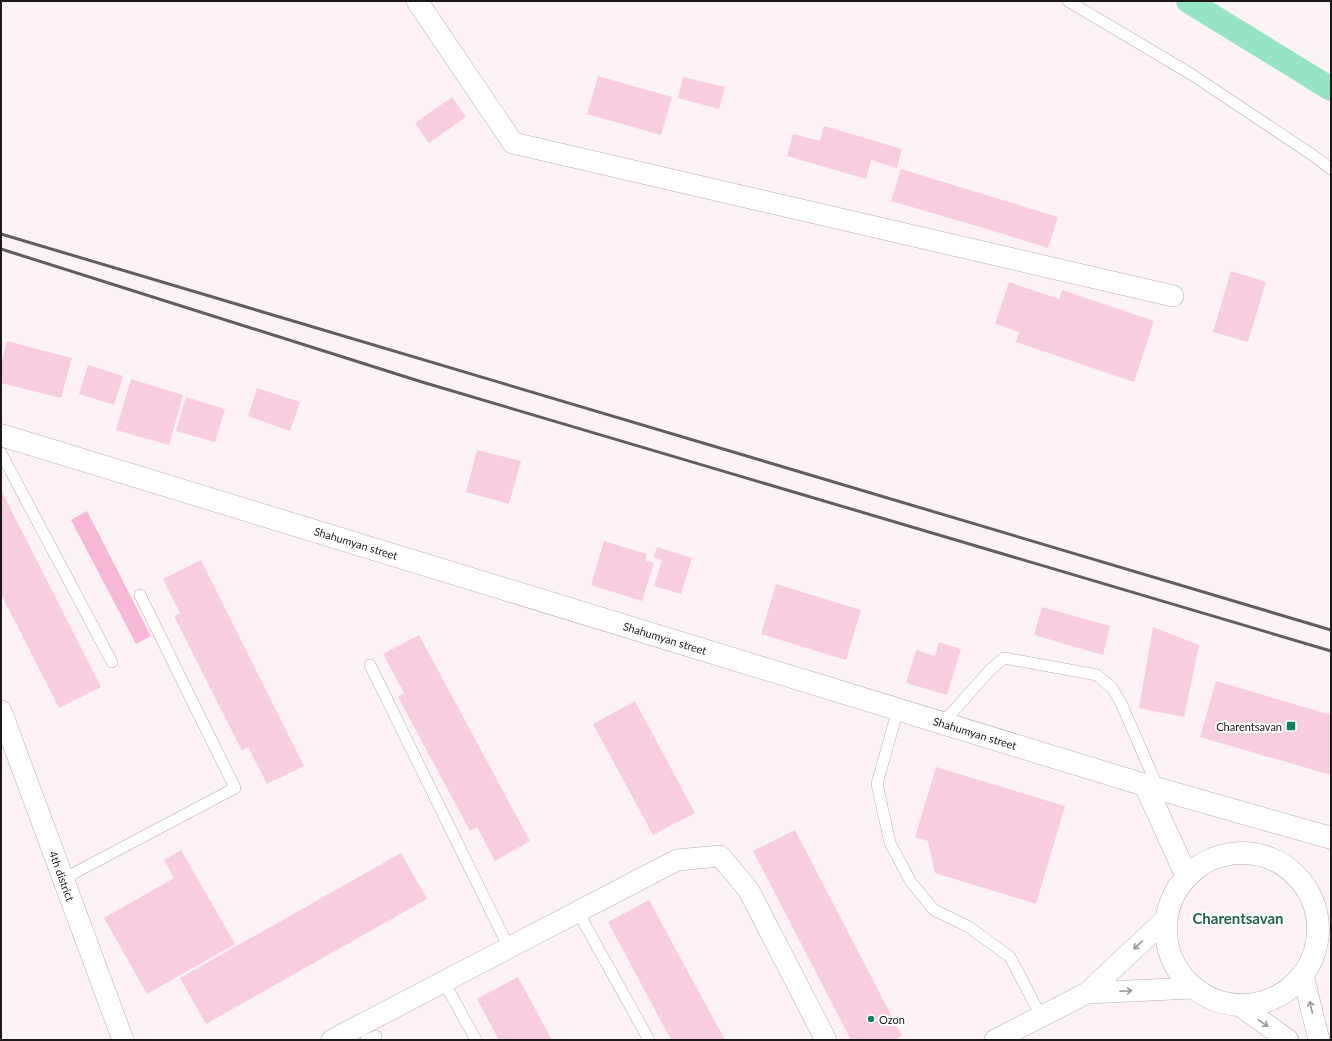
<svg xmlns="http://www.w3.org/2000/svg" width="1332" height="1041" viewBox="0 0 1332 1041" font-family="Lato,sans-serif">
<style>
.green{fill:#fab8d8}
.lines{fill:none;stroke-linecap:round;stroke-linejoin:round}
.canal{stroke:#95e5c4;stroke-width:24}
.building{fill:#f8cde0}
.lane-casing{stroke:#b6acb0;stroke-width:12}
.street-casing{stroke:#b6acb0;stroke-width:22}
.secondary-casing{stroke:#b6acb0;stroke-width:23}
.lane{stroke:#fff;stroke-width:11}
.street{stroke:#fff;stroke-width:21}
.secondary{stroke:#fff;stroke-width:22}
.rail{stroke:#635d60;stroke-width:3}
.oneway{stroke:#999798}
.poi-dot{fill:#0a8261;stroke:#fff;stroke-width:1.5}
.labels{text-anchor:middle;dominant-baseline:central;stroke-width:4;stroke-linejoin:round;paint-order:stroke}
.street-label{font-size:11px;fill:#1c181a;stroke:#fff}
.poi-label{font-size:11px;fill:#1c181a;stroke:#fff;text-anchor:end}
.district-label{font-size:15px;font-weight:bold;fill:#1e654e;stroke:#fff}
</style>
<rect width="100%" height="100%" fill="#fdf3f7"/>
<path class="green" d="M87 511 151 636 136 644 71 520Z"/>
<g class="lines">
<path class="canal" d="M1188 1 1331 89"/>
</g>
<path class="building" d="M598 76 672 97 661 135 587 114Z
M683 77 725 87 719 109 678 98Z
M452 97 466 117 429 143 415 123Z
M824 126 902 149 897 168 871 160 866 179 787 156 793 134 820 141Z
M901 169 1058 217 1048 248 987 229 891 201Z
M1231 271 1266 282 1248 342 1213 332Z
M1009 282 1059 299 1062 290 1154 321 1134 382 1016 342 1019 332 995 324Z
M7 341 72 358 61 398 1 383V365Z
M88 365 123 376 114 405 79 394Z
M131 379 183 395 169 445 116 430Z
M257 388 300 402 290 431 248 416Z
M186 397 225 409 215 442 176 431Z
M477 450 521 461 509 504 466 492Z
M1 490 101 687 59 708 1 594Z
M604 541 647 554 646 561 654 563 642 601 591 585Z
M657 547 692 558 681 594 654 586 662 560 654 557Z
M201 560 304 766 267 784 248 747 242 751 174 616 180 613 163 579Z
M776 584 861 610 846 660 761 634Z
M1042 607 1110 626 1103 655 1034 635Z
M1153 627 1199 645 1184 717 1139 708Z
M419 635 530 841 495 861 477 827 470 831 398 697 404 693 383 654Z
M939 642 961 649 947 695 906 683 916 650 935 656Z
M1216 681 1331 715V775L1200 737Z
M635 701 695 813 653 835 593 724Z
M936 767 1065 806 1036 904 935 873 928 841 915 837Z
M795 830 902 1036 894 1040H851L753 851Z
M181 850 235 944 147 994 104 918 174 878 164 860Z
M401 853 427 899 206 1024 180 978Z
M649 900 725 1040H671L608 922Z
M518 977 552 1040H499L477 999Z"/>
<g class="lines">
<g class="lane-casing">
<path id="lane" d="M1068 1 1191 74 1314 156 1331 169
M1 453 112 662
M370 665 509 948
M898 709 877 784 890 843 911 882 934 910 969 927 1010 957 1041 1016
M943 723 990 670 1004 658 1097 675 1112 688 1121 703 1158 788
M63 879 235 788 140 595
M578 912 649 1040
M444 982 476 1040
M366 1040 376 1036"/>
</g>
<g class="street-casing">
<path id="street" d="M417 1 513 143 1173 296
M1 711 123 1040
M1303 975 1319 1040
M1087 993 1193 988
M1239 1005 1288 1040
M332 1040 677 860 720 856 748 889 826 1040
M995 1040 1087 993 1166 919"/>
</g>
<g class="secondary-casing">
<path id="secondary" d="M1 435 1145 785 1331 838
M1145 785 1187 877
M1166 929a76 76 0 1 1 152 0a76 76 0 1 1-152 0Z"/>
</g>
<use href="#lane" class="lane"/>
<use href="#street" class="street"/>
<use href="#secondary" class="secondary"/>
<path class="rail" d="M1 234 1331 630
M1 249 422 382 1331 651"/>
</g>
<defs><path id="oneway-shaft" d="M-6 0H5M1.5-3L5.5 0L1.5 3" fill="none" stroke-width="1.6" stroke-linecap="round" stroke-linejoin="round"/></defs>
<g class="oneway">
<use href="#oneway-shaft" transform="translate(1138 945) rotate(137)"/>
<use href="#oneway-shaft" transform="translate(1126 991) rotate(-3)"/>
<use href="#oneway-shaft" transform="translate(1311 1007) rotate(-103)"/>
<use href="#oneway-shaft" transform="translate(1263 1023) rotate(35)"/>
</g>
<g class="poi-dot">
<rect x="1286" y="721" width="10" height="10" rx="2"/>
<circle cx="871" cy="1019" r="4"/>
</g>
<g class="labels">
<g class="street-label">
<text transform="translate(356 543) rotate(17)">Shahumyan street</text>
<text transform="translate(665 638) rotate(17)">Shahumyan street</text>
<text transform="translate(975 733) rotate(17)">Shahumyan street</text>
<text transform="translate(62 876) rotate(70)">4th district</text>
</g>
<g class="poi-label">
<text x="1282" y="726">Charentsavan</text>
<text x="879" y="1019" text-anchor="start">Ozon</text>
</g>
<g class="district-label">
<text x="1238" y="918">Charentsavan</text>
</g>
</g>
<rect width="1332" height="1041" fill="none" stroke="#1c181a" stroke-width="4"/>
</svg>
